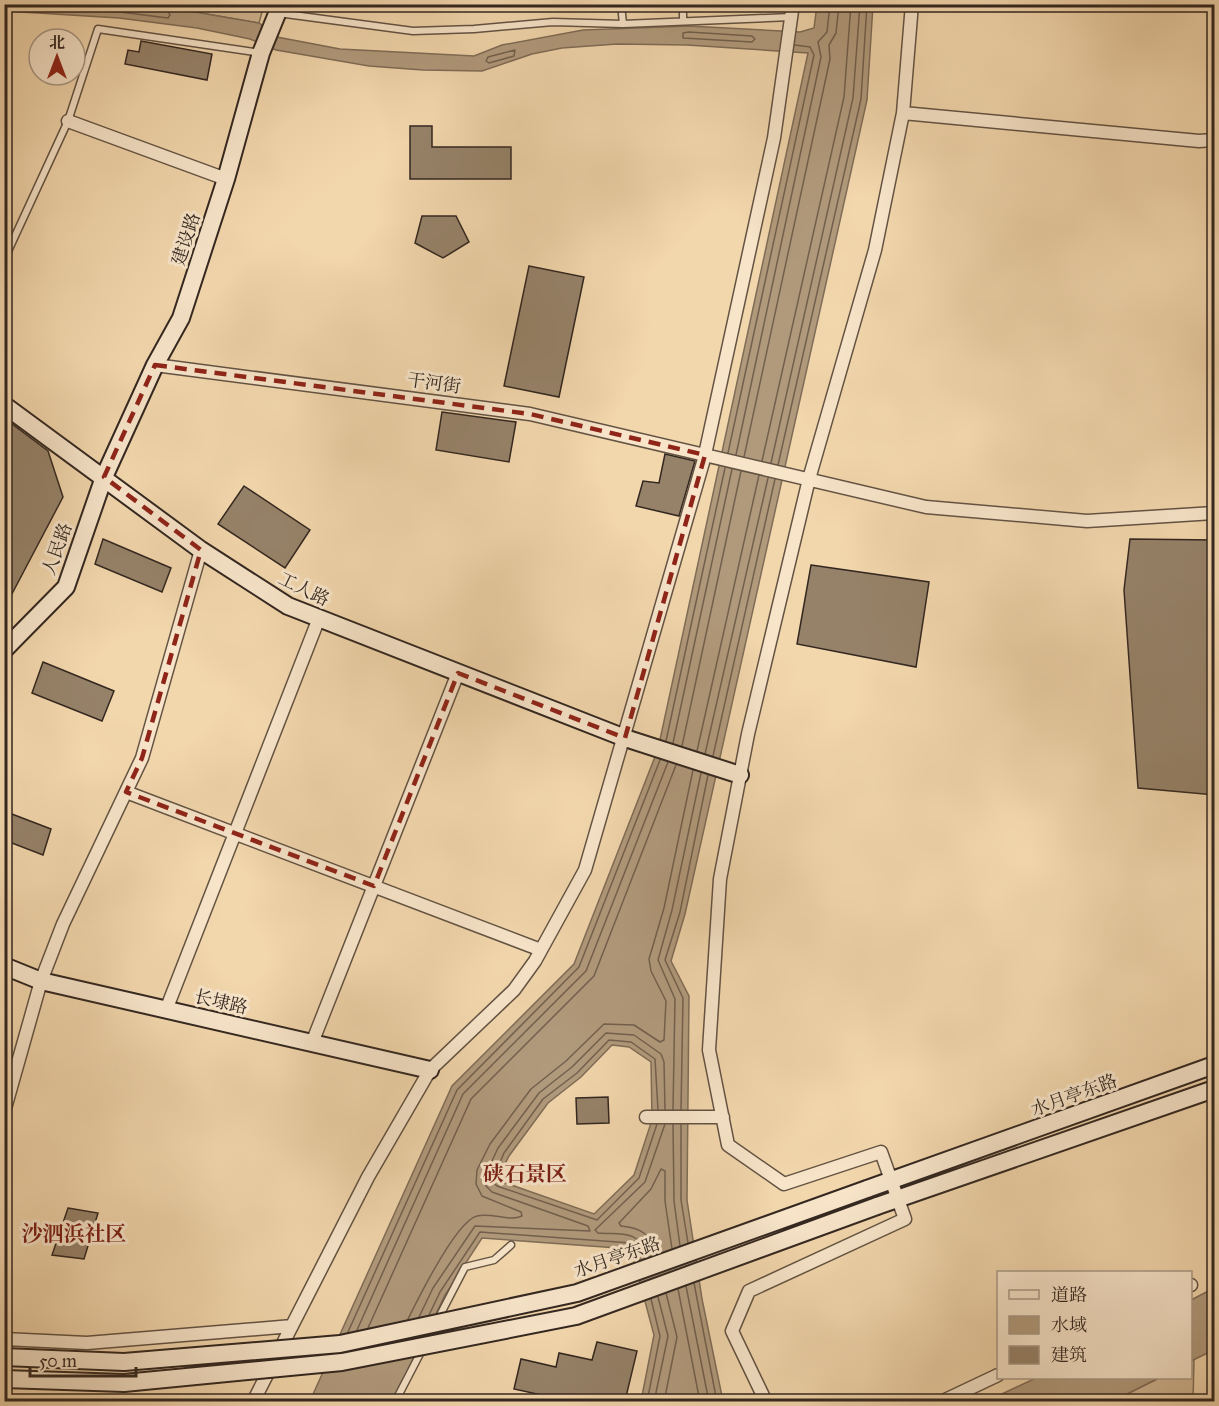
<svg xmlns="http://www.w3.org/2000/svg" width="1219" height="1406" viewBox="0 0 1219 1406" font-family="'IM FELL Great Primer','Noto Serif SC',serif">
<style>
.green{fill:#d2b894;stroke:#82705a;stroke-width:1.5}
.water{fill:#b19a7c;stroke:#7f6c57;stroke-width:1.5;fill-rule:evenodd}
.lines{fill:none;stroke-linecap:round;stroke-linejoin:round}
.shore{stroke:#72604e;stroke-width:1.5}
.building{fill:#968269;stroke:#332720;stroke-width:1.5}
.lane-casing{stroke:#635343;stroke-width:9}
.street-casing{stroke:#635343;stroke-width:15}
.secondary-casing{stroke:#332720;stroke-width:20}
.lane{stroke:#f7e4c9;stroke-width:6}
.street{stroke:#f7e4c9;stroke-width:12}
.secondary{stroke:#f7e4c9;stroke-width:16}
.secondary-bridge-casing{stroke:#332720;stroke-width:20;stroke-linecap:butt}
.secondary-bridge{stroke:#f7e4c9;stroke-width:16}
.marked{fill:none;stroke:#8f2418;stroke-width:4.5;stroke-dasharray:12 8;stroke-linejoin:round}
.labels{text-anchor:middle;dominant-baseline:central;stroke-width:6;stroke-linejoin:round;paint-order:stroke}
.street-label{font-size:18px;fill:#332720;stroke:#f7e4c9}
.quarter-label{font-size:21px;font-weight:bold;fill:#7a1f14;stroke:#f7e4c9}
</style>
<rect width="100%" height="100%" fill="#f2d6ac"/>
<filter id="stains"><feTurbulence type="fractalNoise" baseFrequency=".00333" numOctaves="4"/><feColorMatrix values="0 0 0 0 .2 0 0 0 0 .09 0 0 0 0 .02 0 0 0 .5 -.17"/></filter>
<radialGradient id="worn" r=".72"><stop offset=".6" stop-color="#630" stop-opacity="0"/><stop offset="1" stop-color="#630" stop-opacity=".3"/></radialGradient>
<path class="green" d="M154 5H264L259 23Z
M1194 1359 1193 1401H1113L1159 1378H1190L1191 1361Z"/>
<path class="water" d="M5 4 154 5 259 23 277 37 340 49 474 56 502 45 583 30 689 26 800 32 814 28 817 5H873L867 100 685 914 671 961 689 996 687 1200 702 1299 723 1401H641L654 1335 631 1249 482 1238 445 1295 394 1401H310L452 1086 574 964 658 749 808 53 687 45 617 44 562 48 532 54 482 71 423 70 369 66 276 50 250 39 197 28 119 18 5 11ZM612 1045 629 1047 651 1062 652 1120 634 1175 594 1214 497 1180 509 1156 548 1103 581 1077Z
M1214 1288V1350L1191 1361V1300Z
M1036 1378H1159L1113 1401H987Z"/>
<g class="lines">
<path class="shore" d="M4 5 120 12 168 18 170 15 164 4
M689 32 752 36 755 39 752 42 683 38V33Z
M515 50 514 56 489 63 486 61 488 57Z
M728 453 814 55 810 47 795 45
M736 455 821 57 818 42 827 32 830 4
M744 457 830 59 829 45 836 33 839 4
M762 461 844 97 851 4
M771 463 853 98 860 4
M778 465 861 99 867 4
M666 741 725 468
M673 743 732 469
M682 746 741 471
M697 751 759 475
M705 754 768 478
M713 756 775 479
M673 1110 675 999 658 960 672 910 701 773
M681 1110 683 998 665 960 680 912 708 775
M657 1124 639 1178 597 1220 497 1186 492 1181 504 1153 543 1099 577 1073 609 1040 631 1042 655 1059 658 1110
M673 1124 674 1201 680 1246
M681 1124V1200L688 1243
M656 1254C650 1234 642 1228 621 1226L619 1223 651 1189 661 1169 665 1171V1201L672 1249
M647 1257C639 1229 623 1235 598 1233L595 1230 645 1182 665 1124
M694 1283 717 1402
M686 1286 709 1402
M678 1289 700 1402
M429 1315 440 1292 480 1232 631 1243 636 1247 640 1260
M419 1317 433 1288 475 1226 590 1231 588 1226 492 1192 486 1186 484 1178 498 1148 539 1093 572 1067 606 1033 634 1035 661 1054 664 1062 665 1110
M408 1319C418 1299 456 1221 477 1216 491 1212 509 1222 522 1216L521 1212 482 1196 476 1184 477 1170 490 1144 531 1089 566 1061 604 1024 634 1025 660 1042 664 1040 666 1001 651 971 649 959 664 908 693 770
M368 1328 471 1099 594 976 676 765
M357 1330 463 1094 586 971 668 762
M348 1332 457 1090 579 967 660 760
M647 1402 660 1336 651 1299
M654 1402 668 1336 658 1297
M664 1402 677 1337 666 1293"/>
</g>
<path class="building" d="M141 41 212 54 207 80 125 64 128 50 139 52Z
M410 126H432V147H511V179H410Z
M422 216H456L469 242 443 258 415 243Z
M529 266 584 277 559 397 504 386Z
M442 412 516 422 509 462 436 450Z
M4 418 48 451 63 497 4 609Z
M665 454 695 461 679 516 636 506 643 481 659 483Z
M244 486 310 530 285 568 218 524Z
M103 539 171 568 162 592 95 564Z
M1130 539 1215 540V795L1138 788 1124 590Z
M811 565 929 582 916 667 797 644Z
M43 662 114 691 102 721 32 693Z
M4 811 51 829 43 855 4 840Z
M608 1097 609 1123 577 1124 576 1098Z
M68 1208 98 1213 84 1259 52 1255Z
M597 1342 637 1351 625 1401H569L514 1389 521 1359 556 1367 559 1353 592 1360Z"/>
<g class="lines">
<g class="lane-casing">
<path id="lane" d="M621 4 623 24
M278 13 413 31 474 29 553 22 623 24 791 17
M683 21V4
M4 260 68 121 98 29 261 53
M395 1402 465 1267 494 1260 511 1245"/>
</g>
<g class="street-casing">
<path id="street" d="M903 113 1199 141 1214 140
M68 121 226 179
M155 365 530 414 926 507 1087 521 1214 513
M126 792 541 950
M166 1010 319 618
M312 1043 458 673
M4 1112 41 981 63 924 142 758 201 550
M646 1117H723
M1190 1285H1191
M4 1339 87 1343 292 1326
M253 1402 368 1177 430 1070 514 990 535 961 585 870 704 459 774 138 793 4
M766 1402 732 1331 749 1291 905 1219 881 1152 784 1184 728 1145 709 1050 720 879 748 734 809 479 875 250 903 113 912 4
M941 1402 998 1375"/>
</g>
<g class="secondary-casing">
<path id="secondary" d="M4 405 201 550 288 606 625 738 740 775
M4 650 66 587 104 477 155 365 181 318 226 179 261 53 281 4
M4 966 41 981 430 1070
M867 1189 1214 1065
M877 1206 1214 1089"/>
</g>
<use href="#lane" class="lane"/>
<use href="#street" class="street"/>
<use href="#secondary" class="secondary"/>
<g class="secondary-bridge-casing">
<path id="secondary-bridge" d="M4 1357 124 1362 340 1344 577 1293 867 1189
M4 1379 124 1383 342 1362 576 1316 877 1206"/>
</g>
<use href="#secondary-bridge" class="secondary-bridge"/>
</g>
<path class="marked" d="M155 365 530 414 705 455 625 738 458 673 374 886 126 792 142 758 201 550 104 477Z"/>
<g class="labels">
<g class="street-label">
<text transform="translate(186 239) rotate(-72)">建设路</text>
<text transform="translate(434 383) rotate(8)">干河街</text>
<text transform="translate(57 549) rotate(-70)">人民路</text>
<text transform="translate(304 589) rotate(26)">工人路</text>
<text transform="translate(221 1002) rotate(13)">长埭路</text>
<text transform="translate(1074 1095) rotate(-20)">水月亭东路</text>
<text transform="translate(617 1257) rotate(-19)">水月亭东路</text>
</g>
<g class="quarter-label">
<text x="525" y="1174">硖石景区</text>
<text x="74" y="1234">沙泗浜社区</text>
</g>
</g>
<rect width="1219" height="1406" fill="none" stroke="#f2d6ac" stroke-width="24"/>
<rect x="6" y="6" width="1207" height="1394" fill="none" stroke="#332720" stroke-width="3"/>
<rect x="12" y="12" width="1195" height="1382" fill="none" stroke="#332720" stroke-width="1.5"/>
<rect x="997" y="1271" width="195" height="108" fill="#f7e4c9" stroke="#a99885" stroke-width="1.5"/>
<rect x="1009" y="1290" width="30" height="9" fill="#f7e4c9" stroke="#a99885" stroke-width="1.5"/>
<text x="1051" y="1301" font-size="18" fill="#332720">道路</text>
<rect x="1009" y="1316" width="30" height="18" fill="#b19a7c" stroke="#a99885" stroke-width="1.5"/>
<text x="1051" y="1331" font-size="18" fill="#332720">水域</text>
<rect x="1009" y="1346" width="30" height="18" fill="#968269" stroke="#a99885" stroke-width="1.5"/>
<text x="1051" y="1361" font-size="18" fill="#332720">建筑</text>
<g transform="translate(57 57)"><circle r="28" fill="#f7e4c9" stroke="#a99885" stroke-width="1.5"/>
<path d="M0-4.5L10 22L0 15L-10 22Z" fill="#8f2418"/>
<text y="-9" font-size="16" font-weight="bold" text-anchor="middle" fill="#332720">北</text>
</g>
<path d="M30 1367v9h106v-9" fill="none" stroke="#332720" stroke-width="3"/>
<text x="39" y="1367" font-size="18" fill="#332720" stroke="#f7e4c9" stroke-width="4.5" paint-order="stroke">50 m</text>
<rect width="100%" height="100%" filter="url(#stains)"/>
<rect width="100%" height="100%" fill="url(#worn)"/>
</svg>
